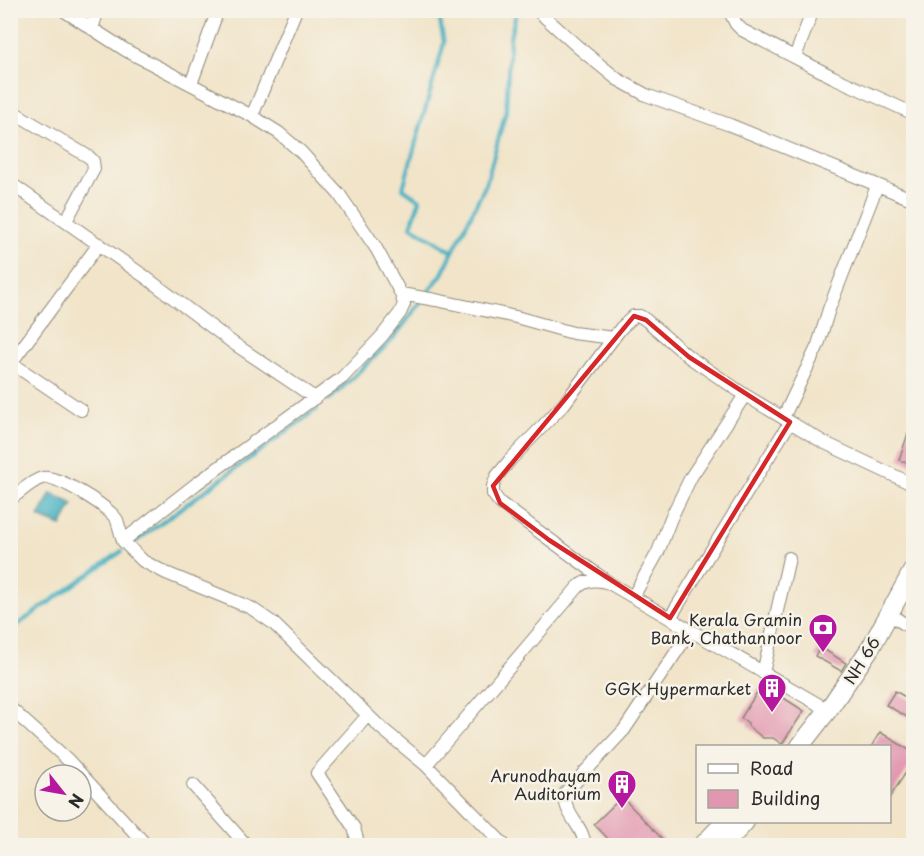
<svg xmlns="http://www.w3.org/2000/svg" width="924" height="856" viewBox="0 0 924 856" font-family="'Playpen Sans',sans-serif">
<style>
.water{fill:#45b1c2;stroke:#386e76;stroke-width:1.5}
.lines{fill:none;stroke-linecap:round;stroke-linejoin:round}
.stream{stroke:#45b1c2;stroke-width:4}
.building{fill:#e297b0}
.minor-casing{stroke:#8e887a;stroke-width:14}
.highway-casing{stroke:#8e887a;stroke-width:20}
.minor{stroke:#fff;stroke-width:12}
.highway{stroke:#fff;stroke-width:18}
.marked{fill:none;stroke:#d62828;stroke-width:4.5;stroke-linejoin:round}
.labels{text-anchor:middle;dominant-baseline:central;stroke-width:5;stroke-linejoin:round;paint-order:stroke}
.poi-label{font-size:16px;fill:#2b2b2b;stroke:#f7f3e8;text-anchor:end}
.street-label{font-size:16px;fill:#2b2b2b;stroke:#f7f3e8}
</style>
<rect width="100%" height="100%" fill="#f7f3e8"/>
<filter id="ink" filterUnits="userSpaceOnUse"><feTurbulence type="fractalNoise" baseFrequency=".0167" numOctaves="2"/><feDisplacementMap in="SourceGraphic" scale="12" xChannelSelector="R" yChannelSelector="G"/><feConvolveMatrix kernelMatrix="1 2 1 2 8 2 1 2 1" color-interpolation-filters="sRGB"/></filter>
<filter id="wash" filterUnits="userSpaceOnUse"><feTurbulence type="fractalNoise" baseFrequency=".008" numOctaves="4" result="noise"/><feDisplacementMap in="SourceGraphic" scale="24" xChannelSelector="R" yChannelSelector="G"/><feGaussianBlur stdDeviation="1.35" result="paint"/><feColorMatrix in="noise" values="0 0 0 0 0 0 0 0 0 0 0 0 0 0 0 0 0 1.4 0 .05"/><feComposite in="paint" operator="in"/></filter>
<g filter="url(#wash)">
<rect width="100%" height="100%" fill="#f1e4c9"/>
<path class="water" d="M51 493 73 504 61 526 39 517Z"/>
<g class="lines">
<path class="stream" d="M438 10 444 43 403 188 420 200 411 226 453 252
M329 400 392 340 442 274 486 184 506 111 510 37 517 10
M135 542 317 409
M10 630 122 551"/>
</g>
<g id="blocks">
<path class="building" d="M912 422H914V465L899 460Z
M820 647 846 663 841 671 815 656Z
M762 684 804 711 782 744 773 738H763L748 726V723L741 718Z
M895 691 914 702V721L886 705Z
M880 732 914 753V760L890 797V747H871Z
M622 797 669 846H615L594 824Z"/>
</g>
</g>
<g filter="url(#ink)">
<use href="#blocks" fill-opacity="0" stroke="#8e887a" stroke-width="1.5"/>
<g class="lines">
<g class="minor-casing">
<path id="minor" d="M63 10 127 51 252 116 279 133 301 152 339 194 376 248 401 294 404 304 400 313 382 336 342 378 196 484 123 541
M537 10 578 47 617 79 646 95 730 125 914 200
M729 10 736 24 742 30 833 77 914 114
M92 29 98 10
M795 57 813 10
M191 84 218 10
M10 110 89 157 93 161 94 169 66 221
M252 116 296 10
M10 183 144 276 233 343 315 398
M401 294 436 300 516 317 573 333 614 338
M10 362 81 410
M11 363 99 244
M783 418 818 345 829 309 877 186
M10 499C20 493 31 481 42 478 57 474 102 504 113 515L117 520 123 541 143 561 166 573 251 608 273 623 380 727 426 765 505 846
M609 583 500 503 493 494V486L497 476 510 460 564 404 621 328 634 316H640L646 320 689 357 745 395 823 442 914 485
M633 597 658 552 671 518 691 477 745 395
M889 614 914 630
M670 618 790 422
M763 673 789 558
M10 708 68 760 147 846
M426 765 578 587C587 579 598 579 609 583L828 710
M193 785 247 846
M352 846 357 839 354 828 317 773 368 715
M585 846C584 825 561 813 566 792L624 730 691 630"/>
</g>
<g class="highway-casing">
<path id="highway" d="M800 746 828 710 871 647 914 568
M702 846 725 822
M723 846 745 822"/>
</g>
<use href="#minor" class="minor"/>
<use href="#highway" class="highway"/>
</g>
</g>
<path class="marked" d="M634 316 646 320 689 357 790 422 670 618 549 540 500 503 493 486Z"/>
<defs>
<g id="bank-pin" transform="scale(1.5)"><path d="M0 17L-7.5 6A9.5 9.5 0 1 1 7.5 6Z" fill="#b5179e" stroke="#f7f3e8"/><path d="M-6-4H6V4H-6ZM0-2.3a2.3 2.3 0 1 0 0 4.6a2.3 2.3 0 1 0 0-4.6Z" fill="#fff"/></g>
<g id="building-pin" transform="scale(1.5)"><path d="M0 17L-7.5 6A9.5 9.5 0 1 1 7.5 6Z" fill="#b5179e" stroke="#f7f3e8"/><path d="M-4-6H4V6H1V3H-1V6H-4ZM-2.5-4.3h1.7v1.8h-1.7ZM.8-4.3h1.7v1.8H.8ZM-2.5-1h1.7V.8h-1.7ZM.8-1h1.7V.8H.8Z" fill="#fff"/></g>
</defs>
<g fill-rule="evenodd">
<use href="#bank-pin" x="823" y="628"/>
<use href="#building-pin" x="772" y="688"/>
<use href="#building-pin" x="622" y="784"/>
</g>
<g class="labels">
<g class="poi-label">
<text x="802" y="619">Kerala Gramin<tspan x="802" dy="18">Bank, Chathannoor</tspan></text>
<text x="751" y="688">GGK Hypermarket</text>
<text x="601" y="775">Arunodhayam<tspan x="601" dy="18">Auditorium</tspan></text>
</g>
<g class="street-label">
<text transform="translate(861 660) rotate(-58)">NH 66</text>
</g>
</g>
<rect width="924" height="856" fill="none" stroke="#f7f3e8" stroke-width="36"/>
<rect x="696" y="745" width="195" height="78" fill="#f7f3e8" stroke="#a5a39c" stroke-width="1.5"/>
<rect x="708" y="764" width="30" height="9" fill="#ffffff" stroke="#a5a39c" stroke-width="1.5"/>
<text x="750" y="775" font-size="18" fill="#2b2b2b">Road</text>
<rect x="708" y="790" width="30" height="18" fill="#e297b0" stroke="#a5a39c" stroke-width="1.5"/>
<text x="750" y="805" font-size="18" fill="#2b2b2b">Building</text>
<g transform="translate(63 793) rotate(121)"><circle r="28" fill="#f7f3e8" stroke="#a5a39c" stroke-width="1.5"/>
<path d="M0-4.5L10 22L0 15L-10 22Z" fill="#b5179e"/>
<text y="-9" font-size="16" font-weight="bold" text-anchor="middle" fill="#2b2b2b">N</text>
</g>
</svg>
